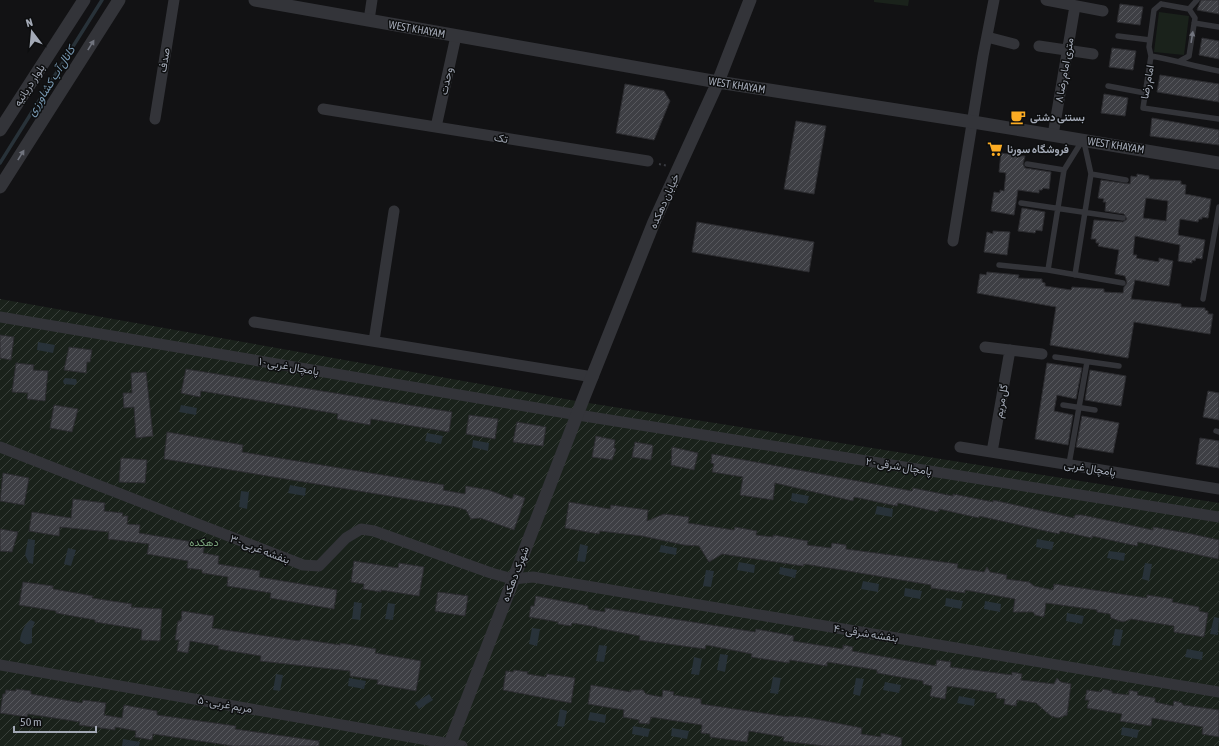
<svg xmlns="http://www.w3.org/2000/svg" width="1219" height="746" viewBox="0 0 1219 746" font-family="'Asap Condensed',Vazirmatn,sans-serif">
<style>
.grass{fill:#1a221b}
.garden{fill:url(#garden-furrows)}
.water{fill:#283239}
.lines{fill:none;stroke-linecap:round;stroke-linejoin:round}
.stream{stroke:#283239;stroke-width:3.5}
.building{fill:url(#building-hatch);stroke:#2c2c30;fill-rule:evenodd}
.path{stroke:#393b41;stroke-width:2;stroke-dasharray:2 3;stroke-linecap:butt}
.service{stroke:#333439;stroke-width:5.5}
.minor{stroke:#333439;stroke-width:11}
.tertiary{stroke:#333439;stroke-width:13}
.oneway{fill:#71747e}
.labels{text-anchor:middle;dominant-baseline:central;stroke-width:3;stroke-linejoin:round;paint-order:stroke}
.street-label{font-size:11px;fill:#a3a9b6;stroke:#0d0e0f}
.poi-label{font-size:11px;font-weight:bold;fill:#a3a9b6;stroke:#0d0e0f;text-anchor:start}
.park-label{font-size:11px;fill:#79a27a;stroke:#0d0e0f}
.water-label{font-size:12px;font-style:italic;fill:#7899b3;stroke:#0d0e0f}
</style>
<defs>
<pattern id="garden-furrows" width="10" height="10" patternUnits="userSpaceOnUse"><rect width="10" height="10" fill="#1a221b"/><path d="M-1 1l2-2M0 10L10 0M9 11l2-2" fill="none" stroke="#383f3a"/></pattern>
<pattern id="building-hatch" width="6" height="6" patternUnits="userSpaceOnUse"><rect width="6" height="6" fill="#3e3f44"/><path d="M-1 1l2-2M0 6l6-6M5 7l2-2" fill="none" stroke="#57585d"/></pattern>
</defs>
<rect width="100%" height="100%" fill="#121214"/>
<path class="grass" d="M874 0H909L908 6 874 2Z
M1159 12 1189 16 1184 55 1154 52Z"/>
<path class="garden" d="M0 299 582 402 1219 503V746H0Z"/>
<path class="water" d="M38 342 55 345 53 353 37 350Z
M65 378 76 379 77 382 75 385 64 384 63 381Z
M181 405 197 408 196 415 179 412Z
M427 433 443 436 441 444 425 441Z
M473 440 489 443 488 451 472 447Z
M290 485 306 488 305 496 288 493Z
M241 491 249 492 247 509 239 507Z
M792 493 809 496 807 504 791 501Z
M877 506 893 509 892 517 875 514Z
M28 539 35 540 33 564 29 563 25 555Z
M1037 539 1054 542 1052 550 1036 547Z
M580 544 588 546 585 562 577 561Z
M661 545 677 548 676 555 659 552Z
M68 548 76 550 71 566 64 564Z
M1109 551 1125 553 1124 561 1107 558Z
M739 562 755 565 754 573 737 570Z
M1145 563 1152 564 1149 581 1142 579Z
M780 567 797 570 795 578 779 574Z
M706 570 714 571 711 587 703 586Z
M863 581 879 584 878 592 861 589Z
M905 588 922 591 920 599 904 596Z
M946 598 963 601 961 609 945 606Z
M985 601 1001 604 1000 612 984 609Z
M354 602 362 603 360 620 352 619Z
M388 603 395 604 393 620 385 619Z
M1067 613 1084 616 1082 624 1066 621Z
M1214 617 1219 618 1218 635 1210 634Z
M31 620 35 622 32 629V643C27 645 24 645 20 641 20 634 25 623 31 620Z
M532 628 540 629 537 646 529 644Z
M1115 629 1123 630 1120 646 1112 645Z
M599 645 607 646 604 662 596 661Z
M1187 649 1203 652 1202 660 1185 657Z
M720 654 728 655 725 672 717 670Z
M694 657 702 659 699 675 691 674Z
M276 674 283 675 280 691 273 690Z
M773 677 781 678 778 694 770 693Z
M349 678 366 681 364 689 348 686Z
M856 678 864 679 860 696 853 694Z
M885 682 901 685 899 693 883 690Z
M429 694 433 700 419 709 415 703Z
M959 696 975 699 974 706 957 703Z
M560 709 567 711 564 727 557 726Z
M590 712 606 715 605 723 588 720Z
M633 726 650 729 648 737 632 734Z
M1122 727 1139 730 1137 738 1121 735Z
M672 728 689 731 687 739 671 736Z
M123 739 140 742 139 746H122Z"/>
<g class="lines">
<path class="stream" d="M0 163 102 0"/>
</g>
<path class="building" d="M1201 0H1219V14L1197 10Z
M1120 4 1143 7 1140 25 1117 22Z
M1202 38 1219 41V59L1199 55Z
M1112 48 1136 51 1133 70 1109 67Z
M1160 75 1219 84V102L1157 92Z
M625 84 664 91 670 101 654 140 616 133Z
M1104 94 1128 98 1125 116 1101 113Z
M1152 118 1219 130V145L1150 136Z
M796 121 826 126 814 194 784 189Z
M1008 151 1020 152 1019 156H1025L1023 164 1025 168 1051 172 1049 189 1043 188 1042 190H1039V193L1018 190 1014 215 991 211 994 192 1000 193V190L1004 191 1006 173 999 172 1001 153 1007 154Z
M1137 174 1149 176V179L1181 181V184L1186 185 1185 194 1211 199 1208 218 1202 217V219H1199L1198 222 1180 219 1178 235 1205 240 1202 259 1196 258 1195 261 1192 260V263L1178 261 1180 245 1135 236 1133 255H1137L1136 258 1159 262V258L1173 261 1169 286 1135 280 1131 299 1181 304V307L1205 308V310L1208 311V314H1213L1210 334 1134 322 1128 358 1050 345 1056 307 977 293 980 274 986 275 987 272 1019 275 1018 278 1042 279V282L1045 283V286L1071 290 1072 287 1104 289V292L1123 293 1124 287 1127 283 1125 276 1115 274 1119 250 1098 246 1099 243H1096V239H1091L1094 220 1123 222 1127 219 1124 214 1105 211 1106 202H1103L1104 199 1098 198 1101 180 1130 184 1131 176 1137 177ZM1146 198 1168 201 1166 221 1143 218Z
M1022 208 1045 212 1042 231 1036 230 1035 233 1018 231Z
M697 222 814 242 809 272 692 252Z
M993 231 1010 232 1007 255 984 252 987 232 993 234Z
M0 335 14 337 11 360 0 358Z
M69 347 92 350 90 362H87L86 373 64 370Z
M16 363 34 365 33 370 48 371 45 401 27 399 28 393 12 392Z
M1047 363 1082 368 1076 399 1057 395 1054 411 1073 415 1068 445 1035 439Z
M186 369 452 412 449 432 371 419 370 425 337 419 338 414 201 391 200 397 181 393Z
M1090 370 1126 376 1121 406 1085 400Z
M146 372 153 436 136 438 134 407 124 408 123 393H132L131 373Z
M1208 391 1219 393V420L1203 417Z
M54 405 78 409 72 432 50 428Z
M469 415 498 419 495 439 466 434Z
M1082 416 1119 423 1113 453 1076 447Z
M517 422 546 427 543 446 513 442Z
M167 432 243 445 242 452 444 485 443 490 465 494 466 486 489 490 512 499 514 494 525 498 514 530 480 518 471 519 466 510 456 507 164 459Z
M596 436 615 440 614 448 616 449 612 460 592 457Z
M1200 438 1219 441V468L1196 464Z
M635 442 652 445 653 447 651 460 632 457Z
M672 447 698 453 694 470 671 465Z
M712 454 912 491 913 488 953 496V494L993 502V500L1074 518 1075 515H1082L1153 530V527L1192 534 1219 540V554L1218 559 1138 542 1137 546 1092 536V538L1060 531 1059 534 979 516V518L939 509 938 512 898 503 897 506 854 497 853 501 775 483 773 500 740 495 743 477 712 472 714 464 711 463Z
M121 458 147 460 145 483 119 482Z
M3 473 29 478 24 505 0 501Z
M73 499 105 503 104 511 123 513 122 516H128L127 524 140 525 139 533 205 544 203 553 219 556 218 564 260 571 259 577 337 590 334 609 270 598 271 593 227 586 228 577 202 573V570L187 568 188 561 147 554 149 544 108 539 109 532 60 527 59 536 29 531 32 512 71 518Z
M569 502 610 509 611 505 648 510 647 521 664 514 689 517 688 523 734 530 735 527 757 531 756 535 773 537V535L808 541 807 545 831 548 832 543 846 545V549L958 564 957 568 984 572 987 567 990 572 1007 575 1006 579 1029 582 1034 586 1053 590 1054 584 1147 598V595L1173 599 1172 602 1199 607V611L1208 613 1204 637 1174 632V626L1131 619 1123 622 1111 618 1110 614 1097 612V610L1046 603 1044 617 1035 615 1033 612H1013L1015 599 965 590V593L931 588V585L842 570 804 564 803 566 722 554 709 562 699 546 684 545 642 536 600 531 599 534 565 528Z
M0 529 18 532 12 552 0 551Z
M354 561 398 568 399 563 424 567 419 596 381 590V592L363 589 364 584 351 582Z
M23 582 53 586V589L93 596 92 598 132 604 131 607 162 609 160 641 141 640 142 630 139 629 95 622V620L56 613V611L19 605Z
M438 592 468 596 465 616 435 611Z
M536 596 588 606V609L605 612V608L755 632 756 629 794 636 793 641 843 649V645L853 647 852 651 936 666 937 660 951 662 950 667 1012 675V672L1022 674 1021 680 1054 684 1057 678 1061 682 1071 684 1067 715 1058 718 1051 716 1036 703 1017 700 1016 706 1004 704 1005 699 996 698 997 693 947 686 945 699 930 696 932 686 923 684V681L877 673V670L827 662V666L790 660 789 663 751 657 752 654 706 645 705 649 639 640 640 636 597 628V627L572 623 571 626 558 624V622L529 617 531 606H534Z
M182 611 214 616 212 628 300 641 301 639 340 645V643L376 649 375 653 421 661 416 691 377 684 378 680 350 676V671L260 661 261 656 218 649 219 646 190 641 188 653 177 651 179 640H175L178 621H181Z
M514 670 528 672 527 674 546 677 547 674 575 678 571 703 503 690 506 671 513 672Z
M591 685 631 692V690H643L646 694 662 697 663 690 674 692 673 695 701 699V704L789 717V716L810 718 862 728 861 734 881 737V733L902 738 901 746H824L783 741 784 737 749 731 747 742 710 737V734L701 733 702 725 651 717 649 724 639 723V720L623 717 624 710 588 704Z
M16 689 31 691V694L82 703 83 700 106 703 104 715 122 718 124 705 157 711V715L236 726 235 729 319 741V746H233L153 734 152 740 135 737 136 731 115 727V730L79 725 80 722 28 714 27 717 0 713 3 694H5L6 690 16 691Z
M1103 689 1112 691V693L1129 695V690L1138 692 1137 695 1155 698V702L1173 706 1174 701 1182 703 1183 705 1219 710V737L1202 734 1203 727 1152 718 1151 726 1120 721 1122 714 1087 708 1089 700H1085L1087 690 1101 692Z"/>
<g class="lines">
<path class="path" d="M659 164 668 166"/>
<path class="service" d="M1161 4 1154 10 1149 47 1151 56 1143 108 1219 119
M1161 4 1189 9 1195 18 1189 56 1180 61
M1189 9 1197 0
M1194 23 1219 27
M1118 36 1150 40
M1151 56C1175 60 1196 67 1219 71
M1108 86 1145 93
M1027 164 1064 170
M1091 174 1126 180
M1021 203 1123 218
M999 265 1048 270 1123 283
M1048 270 1064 170 1082 141
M1075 275 1091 174 1084 142
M1203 299 1219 207
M1055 357 1119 366
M1063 405 1095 410
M1216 431 1219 432
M1069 464 1087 362"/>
<path class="minor" d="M1046 0 1103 11
M369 20 372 0
M987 37 1014 44
M1039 46 1093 54
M323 109 648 161
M155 119 174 0
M436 127 456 36
M1053 135 1075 6
M953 241 983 56 994 0
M0 317 578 415 1219 517
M254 322 593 377
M374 341 394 211
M985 347 1042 354
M0 447 303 565 319 566 346 538 361 529 374 531 491 573 513 579 533 577 1219 692
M960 447 1219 489
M992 452 1010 350
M0 665 462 746"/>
<path class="tertiary" d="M255 0 718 82 973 122 1219 163
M0 130 84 0
M0 187 119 0
M449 746 582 402 654 222 718 82 750 0"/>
</g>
<defs><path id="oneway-solid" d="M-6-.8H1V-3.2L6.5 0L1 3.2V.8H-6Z"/></defs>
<g class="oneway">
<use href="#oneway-solid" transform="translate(1192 37) rotate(-81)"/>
<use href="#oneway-solid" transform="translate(91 45) rotate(-58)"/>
<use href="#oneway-solid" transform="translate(21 155) rotate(-58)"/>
</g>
<defs>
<g id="cafe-bare" transform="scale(1.2)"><path d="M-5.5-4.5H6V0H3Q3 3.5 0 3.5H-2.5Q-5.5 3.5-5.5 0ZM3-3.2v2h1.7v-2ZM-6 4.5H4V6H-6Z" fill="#fcac23" stroke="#0d0e0f" stroke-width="2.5" paint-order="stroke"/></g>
<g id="supermarket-bare" transform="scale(1.2)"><path d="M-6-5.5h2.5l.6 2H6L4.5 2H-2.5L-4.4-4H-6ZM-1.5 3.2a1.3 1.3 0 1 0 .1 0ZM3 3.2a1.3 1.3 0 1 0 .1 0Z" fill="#fcac23" stroke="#0d0e0f" stroke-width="2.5" paint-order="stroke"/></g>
</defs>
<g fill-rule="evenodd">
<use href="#cafe-bare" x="1018" y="117"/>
<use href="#supermarket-bare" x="995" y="149"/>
</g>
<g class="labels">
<g class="street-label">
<text transform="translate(417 29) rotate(10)">WEST KHAYAM</text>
<text transform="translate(164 60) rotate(-81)">صدف</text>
<text transform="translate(1064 70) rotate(-80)">۸ متری امام رضا</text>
<text transform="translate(446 81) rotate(-78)">وحدت</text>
<text transform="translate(1147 82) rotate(-80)">امام رضا</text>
<text transform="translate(29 85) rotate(-57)">بلوار دریانیه</text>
<text transform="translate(737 85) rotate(9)">WEST KHAYAM</text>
<text transform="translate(501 138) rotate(9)">تک</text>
<text transform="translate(1116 145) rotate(9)">WEST KHAYAM</text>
<text transform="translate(664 201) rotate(-66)">خیابان دهکده</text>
<text transform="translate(289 366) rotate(10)">پامچال غربی - ۱</text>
<text transform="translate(1001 401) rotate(-80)">گل مریم</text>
<text transform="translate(899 466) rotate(9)">پامچال شرقی - ۲</text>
<text transform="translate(1090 468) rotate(9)">پامچال غربی</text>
<text transform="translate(260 549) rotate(21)">بنفشه غربی - ۳</text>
<text transform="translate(515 574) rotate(-69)">شهرک دهکده</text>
<text transform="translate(866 633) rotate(9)">بنفشه شرقی - ۴</text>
<text transform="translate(225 704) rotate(10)">مریم غربی - ۵</text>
</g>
<g class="poi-label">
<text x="1030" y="117">بستنی دشتی</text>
<text x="1007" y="149">فروشگاه سورنا</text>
</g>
<g class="park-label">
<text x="204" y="542">دهکده</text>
</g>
<g class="water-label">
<text transform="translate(51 81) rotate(-58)">کانال آب کشاورزی</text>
</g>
</g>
<g transform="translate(32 32) rotate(344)" stroke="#0d0e0f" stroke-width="3" paint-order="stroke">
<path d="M0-3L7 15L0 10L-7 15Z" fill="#a3a9b6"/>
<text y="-6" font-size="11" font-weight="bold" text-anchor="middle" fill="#a3a9b6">N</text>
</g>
<path d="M14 726v6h82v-6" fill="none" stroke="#a3a9b6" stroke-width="2"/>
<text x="20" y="726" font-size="12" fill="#a3a9b6" stroke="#0d0e0f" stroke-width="3" paint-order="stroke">50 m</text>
</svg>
